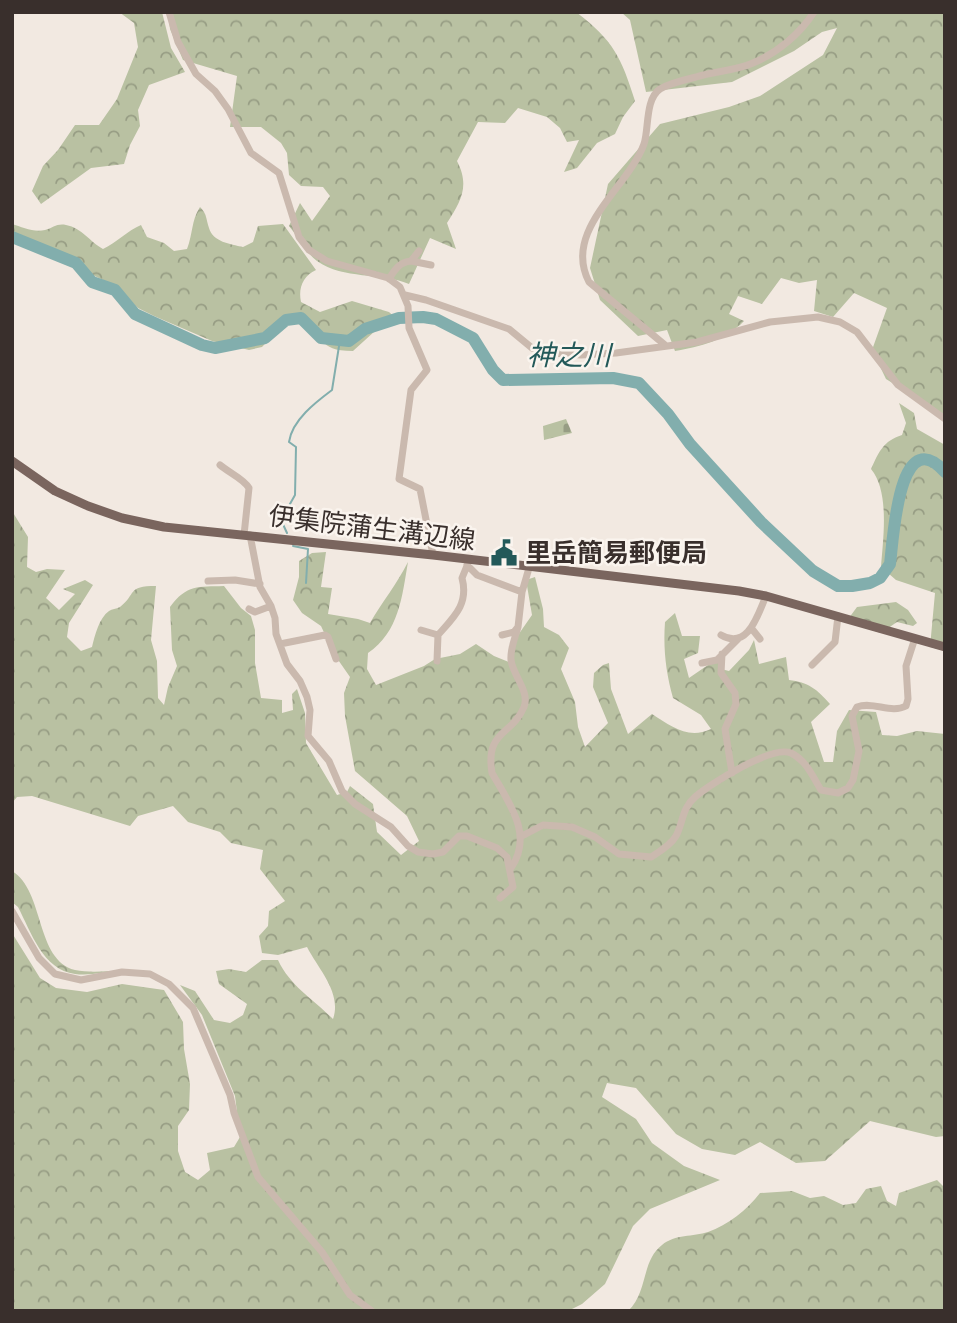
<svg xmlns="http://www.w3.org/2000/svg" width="957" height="1323" viewBox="0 0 957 1323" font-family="Cabin,'Noto Sans JP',sans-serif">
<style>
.forest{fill:url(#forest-crowns)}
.cemetery{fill:url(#cemetery-stones)}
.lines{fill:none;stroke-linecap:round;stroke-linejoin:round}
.stream{stroke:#82aead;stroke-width:2}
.river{stroke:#82aead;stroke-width:12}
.minor{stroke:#cab9ae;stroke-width:7}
.major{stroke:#7a655e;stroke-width:9}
.labels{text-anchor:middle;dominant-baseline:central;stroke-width:5;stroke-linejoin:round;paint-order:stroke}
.street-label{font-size:26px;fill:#392f2c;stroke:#faf4ee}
.poi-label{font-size:26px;font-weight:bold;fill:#392f2c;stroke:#faf4ee;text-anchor:start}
.water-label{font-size:28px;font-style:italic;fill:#235959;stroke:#faf4ee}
</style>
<defs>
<pattern id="forest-crowns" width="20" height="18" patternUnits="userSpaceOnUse" patternTransform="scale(1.75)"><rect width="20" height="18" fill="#b9c1a2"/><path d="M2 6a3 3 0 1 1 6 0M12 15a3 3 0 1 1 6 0" fill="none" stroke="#979d84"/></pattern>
<pattern id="cemetery-stones" width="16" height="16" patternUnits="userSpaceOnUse" patternTransform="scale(1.75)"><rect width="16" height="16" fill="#b9c1a2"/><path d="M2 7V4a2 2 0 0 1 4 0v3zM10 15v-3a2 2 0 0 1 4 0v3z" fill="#979d84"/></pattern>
</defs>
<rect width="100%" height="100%" fill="#f2e9e1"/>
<path class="forest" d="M119 12H162L171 48 185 72 149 85 138 110 140 126 130 145 124 164 91 168 41 204 32 191 43 166 58 150 75 125H99L117 99 138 47 134 23Z
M168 12H576C614 41 621 57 635 101L623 117 615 134 597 143 577 168 564 172 579 140 567 142 560 128 547 117 518 108 505 123 478 122 457 161C470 186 461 201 447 223L456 249 430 238 409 284C380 272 344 280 317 261 306 253 298 237 289 226L300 203 312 221 330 196 323 187 301 186 289 175 287 153 281 143 261 127H230L237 76 183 60 170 29Z
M621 12H945V416L886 379 872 350 887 308 854 293 833 317 814 311 817 280 799 283 781 278 762 304 738 296 729 314 744 321C726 340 700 347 675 351L667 330 638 336 600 300 590 268 608 184 660 124 729 107 760 96 823 55 837 28 822 32 794 51 732 82 646 92 630 20Z
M200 207C207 214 206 219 209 228 213 242 230 244 243 247L253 242 258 226 283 224 316 270C303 276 298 288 301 302L320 312 352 301 389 312 399 321 375 331 353 351C315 351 327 335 304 321L281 327 262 347 249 350 212 341 154 316 138 308 115 286 12 235V224C22 227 34 233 45 230 53 228 57 223 66 225 82 228 90 242 103 249 117 242 127 231 141 225L147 237 164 243 174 251 187 249C193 234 191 221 200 207Z
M899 403 914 413 917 429 945 445V651L930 647 935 593 896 580 881 567C883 539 890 492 871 469 879 452 883 441 902 435L906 423Z
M12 511 28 537 27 567 36 572 47 569 65 570 46 598 59 610 75 594 63 589 85 580 93 585 69 623 67 637 81 651 92 647C95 635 99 618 109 611 112 609 116 609 120 607 137 594 126 586 156 586L151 640 157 661 158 698 164 705 168 687 177 666 172 650 170 607C187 584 198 587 224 586L241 608 251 616 255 630V663L261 698 282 700V713L293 710 292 694 297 689 305 713 306 743 337 795 347 792 350 786 373 804 377 832 401 855 419 841 407 816 355 771 345 716 344 693 350 677 334 654 321 626 302 613 293 600 299 577V561L312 553 326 552 321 587 332 588 328 614 358 619 370 623C382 602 397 584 408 562 402 597 399 632 368 653L367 669 376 685 424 666 435 659 460 654 476 644 494 656 511 663 516 638 532 615 526 580 535 577 543 609 544 627 559 635 569 648 561 669 575 702 578 727 585 747 608 723 593 687 594 673 603 665 609 663 611 689 628 734 652 714C671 726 688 740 711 729L701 715 673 698C666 673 663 649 665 622L675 613 682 636H700L698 653 684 659 689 678 721 656V669L729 671 749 650 754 640 759 664 786 657 789 680C808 682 817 689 830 704L811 722 824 762H833L837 731 849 710 876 712 882 735 897 736 917 731 945 734V1136L936 1137 870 1121 825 1161 796 1163 760 1142 735 1155 702 1149 676 1134 636 1088 607 1083 602 1097 636 1119 652 1143 684 1166 720 1180 650 1209 633 1226 605 1284 582 1304 568 1311H12V933L40 978 56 988 87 992 122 984 164 990 183 1022 184 1049 190 1084 189 1110 178 1126V1151L185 1172 198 1180 210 1170 207 1153 234 1147 240 1137 235 1096 202 1015 180 985 195 991 214 1020 230 1023 243 1015 247 1004 219 984 216 971 229 969 246 972 262 960H278C290 986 313 999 333 1019 342 993 319 970 307 947L278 955 262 953 259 936 268 926 269 911 285 901 260 869 263 850 231 843 220 832 188 822 173 806 138 816 130 826 32 796 17 797 12 803Z
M896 602 908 610 917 623 913 626 897 622 881 633 846 622 857 607Z
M12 871C45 891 35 960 75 970 89 973 106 971 119 971 105 972 89 976 75 974 43 970 31 932 18 907L12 902Z
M937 1180 945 1188V1311H628C648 1293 641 1261 662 1245 675 1234 693 1237 708 1232 728 1225 747 1210 760 1193L792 1191 810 1198 824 1196 843 1205 856 1203 866 1189 881 1186 887 1201 896 1206 899 1193Z"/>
<path class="cemetery" d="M566 419 572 433 544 440 543 426Z"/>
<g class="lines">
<path class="stream" d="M287 533 281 520 295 495 296 447 289 442C292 420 316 402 332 390L340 340
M293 546 308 549 306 583"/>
<path class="river" d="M12 237 76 263 92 282 115 290 135 314 202 345 215 348 265 338 286 320 301 318 321 338 349 341 365 329 399 318 423 317 436 319 473 338 493 370 503 380 613 378 639 383 668 414 690 444 761 522 813 571 838 586H852L870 583 880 578 890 564C893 543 898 420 945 472"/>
<path class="minor" d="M169 12 178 42 196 74 215 91 228 109 251 153 279 173 299 237 309 250 327 261 388 278 400 287 408 306 409 328 427 370 411 390 399 479 420 489 433 555
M411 261 431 265
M389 279C395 269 400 262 411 261L419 251
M405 295 426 300 509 329 532 348 552 353 581 355 616 353 697 342 770 322 818 317 840 322 857 332 898 385 945 419
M665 345 589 282C562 230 628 188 644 144 649 129 645 99 660 89 670 83 684 80 696 77 714 71 735 71 753 63 777 53 800 34 814 12
M220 465C228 472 244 479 249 488L244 535
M250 535 260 587 271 606 275 618 276 634 287 664 300 681 307 697 310 710 308 736 329 761 342 791 355 804 391 827 408 846 418 852 433 854 443 852 459 836H467L497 848 507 857 513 887 500 898
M467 565 477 575 522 592 529 568
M208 581 235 580 260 584
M249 609 255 612 271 606
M752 629 760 639
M421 630 438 635
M502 635 514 632 518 627 522 592
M721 635C748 651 758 614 766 596
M280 644 325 635 328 637 336 659
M722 654 721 673 735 693 736 704 725 729 732 773
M437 661 438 635C454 617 469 604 462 578L469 561
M702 663 717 660 738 639
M812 665 835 642 838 616
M522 836 543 825 572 827 595 837 619 854 651 857C659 852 671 845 676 836 683 823 682 808 695 797 710 784 772 745 791 753 806 760 813 777 821 790L838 793 848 788 853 780 859 751 852 716 857 707C873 701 891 714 906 706L908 699 906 666 915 638
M511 868C534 835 509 803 492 773 485 730 512 736 524 707 530 691 513 676 511 660 510 649 515 638 518 627
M12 911 39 958 55 974 81 980 122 972 150 974 169 984 193 1008 230 1095 234 1113 258 1177 322 1252 350 1295 372 1311"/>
<path class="major" d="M12 461 55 491 88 506 122 518 164 527 433 555 739 591 766 596 945 647"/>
</g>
<defs>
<g id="civic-bare" transform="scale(2.1)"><path d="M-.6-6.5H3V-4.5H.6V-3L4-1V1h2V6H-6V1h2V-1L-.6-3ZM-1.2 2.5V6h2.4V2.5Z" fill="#235959" stroke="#faf4ee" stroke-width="2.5" paint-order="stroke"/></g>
</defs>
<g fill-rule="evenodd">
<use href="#civic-bare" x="504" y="553"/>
</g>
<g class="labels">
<g class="street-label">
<text transform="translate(372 528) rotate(7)">伊集院蒲生溝辺線</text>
</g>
<g class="poi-label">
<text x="525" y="553">里岳簡易郵便局</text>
</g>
<g class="water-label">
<text x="569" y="355">神之川</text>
</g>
</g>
<rect width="957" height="1323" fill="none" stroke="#392f2c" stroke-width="28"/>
</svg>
